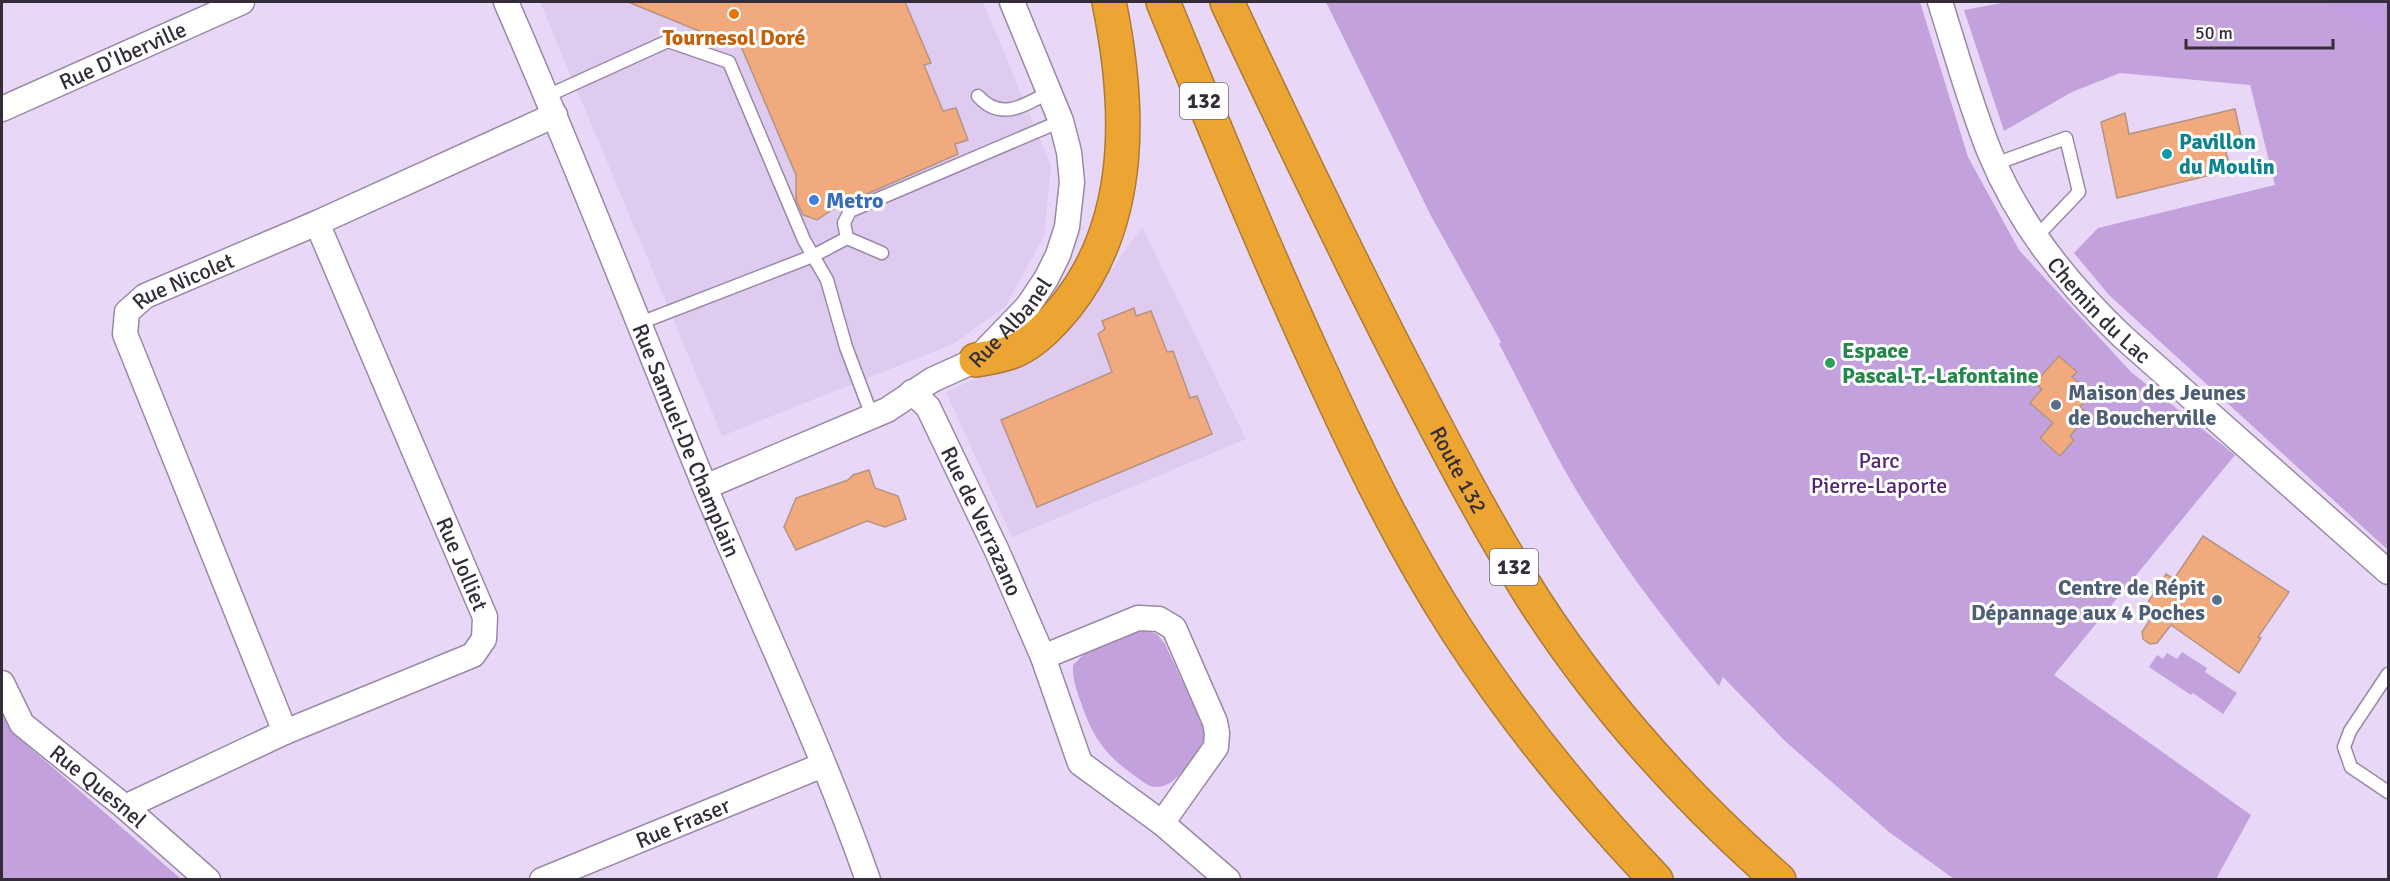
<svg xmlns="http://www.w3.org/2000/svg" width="2390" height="881" viewBox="0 0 2390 881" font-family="Signika,sans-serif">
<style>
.built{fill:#dfcbf0}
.green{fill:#c3a1dd}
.forest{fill:#c39ee1}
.building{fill:#f1a97e;stroke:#b49482;stroke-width:1.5}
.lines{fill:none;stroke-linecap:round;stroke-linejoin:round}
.lane-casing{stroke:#9989a6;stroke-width:15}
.street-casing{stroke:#9989a6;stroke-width:27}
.highway-casing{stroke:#ac7b34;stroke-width:36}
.lane{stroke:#fff;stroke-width:12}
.street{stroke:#fff;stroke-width:24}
.highway{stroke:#eca532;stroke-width:33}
.food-dot{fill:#e8710a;stroke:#fff;stroke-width:2}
.culture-dot{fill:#0f9aa8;stroke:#fff;stroke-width:2}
.shop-dot{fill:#3f7fe0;stroke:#fff;stroke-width:2}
.leisure-dot{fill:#2e9e5b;stroke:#fff;stroke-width:2}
.service-dot{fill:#5c6f8a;stroke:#fff;stroke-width:2}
.labels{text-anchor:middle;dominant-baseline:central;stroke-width:6;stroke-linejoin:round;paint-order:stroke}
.shield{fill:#fff;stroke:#716c74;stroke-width:1.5}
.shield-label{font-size:21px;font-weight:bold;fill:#342d39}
.food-label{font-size:22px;font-weight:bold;fill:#c56008;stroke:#fff}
.street-label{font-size:22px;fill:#342d39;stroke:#fff}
.culture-label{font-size:22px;font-weight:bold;fill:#0d838f;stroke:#fff;text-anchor:start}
.shop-label{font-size:22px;font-weight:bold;fill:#366cbe;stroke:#fff;text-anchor:start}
.leisure-label{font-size:22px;font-weight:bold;fill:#27864d;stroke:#fff;text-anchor:start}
.service-label{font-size:22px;font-weight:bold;fill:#4e5e75;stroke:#fff;text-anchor:start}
.park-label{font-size:22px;fill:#562674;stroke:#fff}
</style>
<rect width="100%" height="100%" fill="#e8d7f6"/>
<path class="built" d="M540 2H983L1051 166 1044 236 1005 307 953 344 722 436Z
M1142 227 1246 439 1012 537 946 392 1061 340Z"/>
<path class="green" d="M1326 2H1920L1968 157 2019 250 2131 372 2235 455 2054 675 2251 815 2216 879H1954L1889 832 1786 742 1723 677 1719 686C1671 629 1627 572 1588 509 1555 458 1528 398 1499 344L1501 342 1430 214Z
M2007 2H2388V550L2109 295 2074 253 2098 228 2275 185 2250 85 2120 73 2072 92 2004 131 1964 10Z
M1140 628 1157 634 1165 644 1205 730C1204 747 1197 756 1185 769 1177 777 1169 788 1155 787 1148 787 1141 780 1135 776 1104 754 1092 736 1080 700 1076 688 1072 678 1073 665L1083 655Z
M2182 652 2207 668 2205 672 2237 693 2223 714 2193 693 2191 695 2149 667 2157 655 2163 659 2167 653 2177 659Z
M2 711 12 732 181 879H2Z"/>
<path class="forest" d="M2326 2H2388V29L2329 8Z"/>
<path class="building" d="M628 2H905L931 63 924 65 943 111 956 108 968 140 955 144 958 154 835 208 817 220 803 215 796 200V175L737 37 726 42Z
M2235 109 2243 146 2225 149 2231 170 2117 198 2101 122 2125 113 2129 134Z
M1134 308 1136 316 1151 311 1167 352 1173 351 1190 398 1197 396 1212 434 1037 507 1001 420 1112 372 1098 334 1105 329 1102 321Z
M2059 356 2077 372 2072 377 2091 393 2080 407 2089 414 2070 436 2074 440 2060 456 2040 438 2053 423 2030 403 2042 389 2035 383Z
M869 470 875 488 898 496 906 519 885 527 867 521 796 550 784 527 796 498 848 480 853 475Z
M2203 536 2289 592 2258 637 2261 638 2239 673 2171 625 2157 643 2150 644 2143 639 2142 632 2154 614 2145 607 2166 574 2174 579Z"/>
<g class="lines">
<g class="lane-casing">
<path id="lane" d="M547 96 668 41 729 62 804 240 827 280 846 347 872 416
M978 96C1001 122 1025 105 1049 92
M1995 164 2066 138 2079 192 2036 237
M847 238 844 223 850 211 1061 121
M640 323 813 256 847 238 882 253
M2388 674 2350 731 2344 747 2351 767 2388 792"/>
</g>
<g class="street-casing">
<g id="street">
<path id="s1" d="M506 2C576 162 639 325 705 487 759 618 821 746 868 880"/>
<path id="s2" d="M1940 2C1956 52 1970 104 1990 153 2019 224 2068 285 2123 337L2388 572"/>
<path id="s3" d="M2 109 242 2"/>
<path id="s4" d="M912 392 928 407 997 551 1043 657 1080 763 1162 823 1228 880"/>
<path id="s5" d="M705 487 887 410 932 380 976 360 1028 306 1046 279 1058 255 1067 227 1072 182 1069 152 1061 121 1012 2"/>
<path d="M1043 657 1138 618 1159 619 1174 628 1215 722 1217 733 1216 747 1162 823"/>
<path id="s6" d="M2 683 22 724 125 807 208 880"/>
<path id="s7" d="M285 732 125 334 127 312 145 296 317 223 555 115"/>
<path d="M125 807 285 732 473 655 484 639 485 617 317 223"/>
<path id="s8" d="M542 880 823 765"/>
</g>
</g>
<g class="highway-casing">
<g id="highway">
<path d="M1163 2C1215 129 1267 256 1325 381 1364 466 1405 550 1456 629 1514 719 1582 802 1656 880"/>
<path id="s9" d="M1227 2C1283 121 1339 239 1399 356 1442 439 1484 521 1534 600 1601 704 1686 798 1779 880"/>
<path d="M976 360C989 357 1004 356 1016 350 1036 341 1053 322 1067 305 1135 219 1130 104 1109 2"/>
</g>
</g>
<use href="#lane" class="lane"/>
<use href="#street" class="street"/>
<use href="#highway" class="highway"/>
</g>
<circle class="food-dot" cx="734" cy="14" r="6"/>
<circle class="culture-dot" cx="2167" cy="154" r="6"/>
<circle class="shop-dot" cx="814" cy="200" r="6"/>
<circle class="leisure-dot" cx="1830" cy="363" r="6"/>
<g class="service-dot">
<circle cx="2056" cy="405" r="6"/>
<circle cx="2217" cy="600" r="6"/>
</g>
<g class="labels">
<g class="shield">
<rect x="1180" y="83" width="48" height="36" rx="4.5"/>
<rect x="1490" y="549" width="48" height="36" rx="4.5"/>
</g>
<g class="shield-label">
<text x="1204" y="101">132</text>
<text x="1514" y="567">132</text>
</g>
<g class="food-label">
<text x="734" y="37">Tournesol Doré</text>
</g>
<g class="street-label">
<text stroke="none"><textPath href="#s3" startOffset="132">Rue D'Iberville</textPath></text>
<text stroke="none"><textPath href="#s7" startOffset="516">Rue Nicolet</textPath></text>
<text stroke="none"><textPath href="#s2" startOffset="352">Chemin du Lac</textPath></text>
<text stroke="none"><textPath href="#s5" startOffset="351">Rue Albanel</textPath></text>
<text stroke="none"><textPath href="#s1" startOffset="474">Rue Samuel-De Champlain</textPath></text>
<text stroke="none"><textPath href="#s9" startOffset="522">Route 132</textPath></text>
<text stroke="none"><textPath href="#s4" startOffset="148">Rue de Verrazano</textPath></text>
<text transform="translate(462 564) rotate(67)">Rue Jolliet</text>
<text stroke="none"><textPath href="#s6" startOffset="144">Rue Quesnel</textPath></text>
<text stroke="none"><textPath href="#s8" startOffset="152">Rue Fraser</textPath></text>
</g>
<g class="culture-label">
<text x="2179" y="141">Pavillon<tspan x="2179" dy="25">du Moulin</tspan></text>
</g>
<g class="shop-label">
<text x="826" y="200">Metro</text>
</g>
<g class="leisure-label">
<text x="1842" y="350">Espace<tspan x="1842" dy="25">Pascal-T.-Lafontaine</tspan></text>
</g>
<g class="service-label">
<text x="2068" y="392">Maison des Jeunes<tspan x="2068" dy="25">de Boucherville</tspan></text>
<text x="2205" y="587" text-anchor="end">Centre de Répit<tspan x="2205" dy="25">Dépannage aux 4 Poches</tspan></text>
</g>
<g class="park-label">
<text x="1879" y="460">Parc<tspan x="1879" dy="25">Pierre-Laporte</tspan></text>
</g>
</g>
<rect width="2390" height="881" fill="none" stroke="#342d39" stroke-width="6"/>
<path d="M2186 39v9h147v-9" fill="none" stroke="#342d39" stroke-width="3"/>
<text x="2195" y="39" font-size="18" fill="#342d39" stroke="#ffffff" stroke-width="4.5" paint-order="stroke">50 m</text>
</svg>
